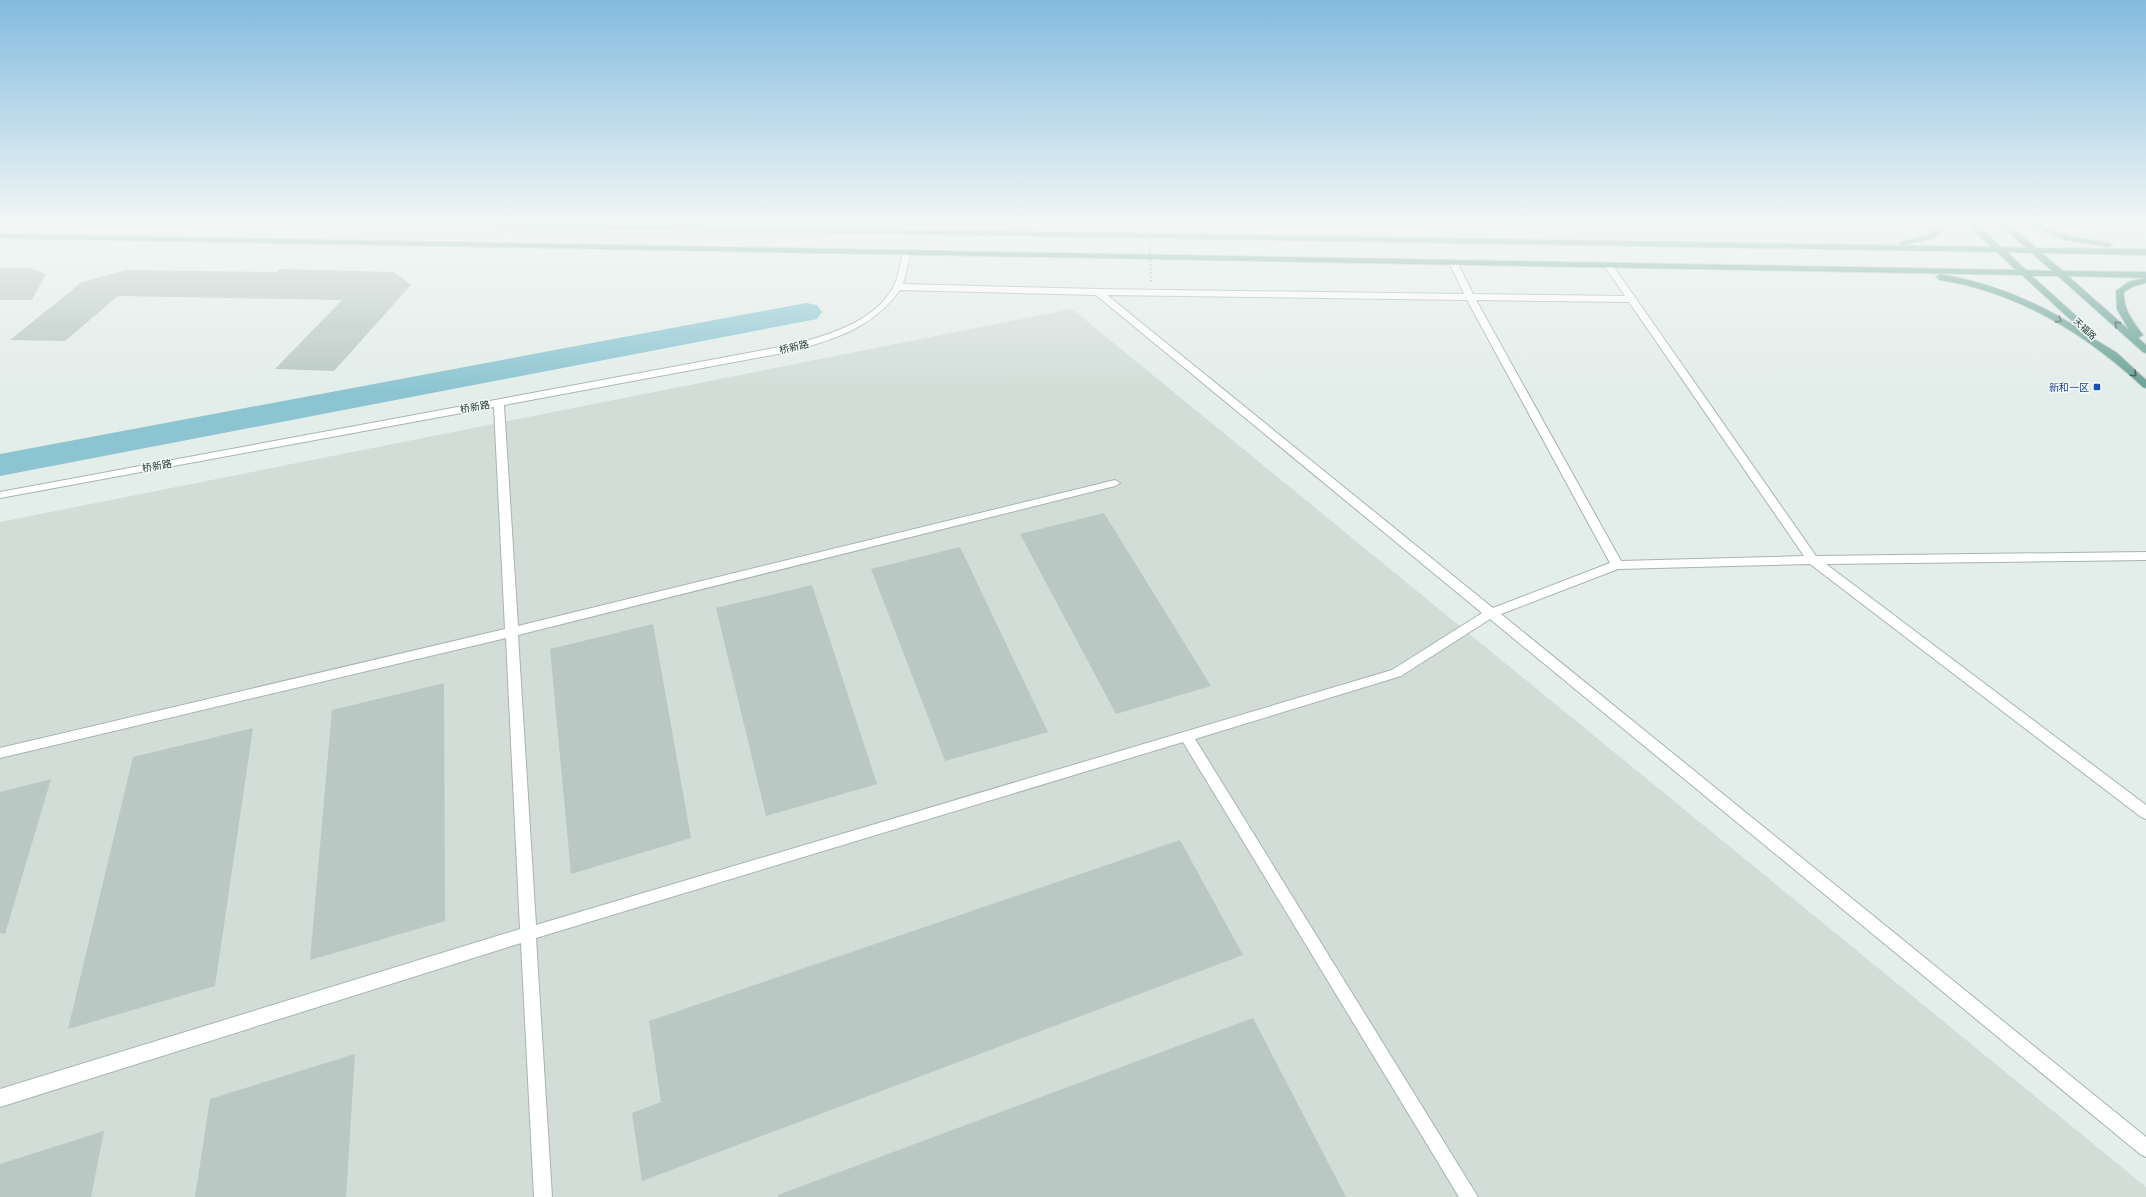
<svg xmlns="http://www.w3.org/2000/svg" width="2146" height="1197" viewBox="0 0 2146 1197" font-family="Poppins,'Noto Sans SC',sans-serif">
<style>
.built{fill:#d2ddd8}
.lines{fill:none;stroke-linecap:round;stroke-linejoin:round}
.river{fill:#8cc5d1;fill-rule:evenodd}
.building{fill:#b9c8c2}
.minor-casing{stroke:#a6b5b0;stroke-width:2}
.major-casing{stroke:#c1c9c7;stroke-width:2}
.minor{fill:#fff;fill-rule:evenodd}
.major{fill:#68a295;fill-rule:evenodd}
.path-bridge{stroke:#84b0a4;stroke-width:2;stroke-dasharray:1.5 2.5;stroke-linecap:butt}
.oneway{stroke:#34574f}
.transit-dot{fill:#1a4fb4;stroke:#f4f9f7;stroke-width:1.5}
.labels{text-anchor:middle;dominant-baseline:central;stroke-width:3;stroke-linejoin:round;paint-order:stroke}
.far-street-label{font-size:9px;fill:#233e38;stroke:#f4f9f7}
.street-label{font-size:10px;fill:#233e38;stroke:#f4f9f7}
.transit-label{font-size:10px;fill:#164399;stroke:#f4f9f7;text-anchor:end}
</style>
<rect width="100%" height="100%" fill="#e3ede9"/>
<path class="built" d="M2099 224H2146V228L2110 227Z
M1072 309 2146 1187V1197H0V522Z"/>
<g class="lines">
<path class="river" d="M806 303 817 305 822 312 817 319 0 476V454Z"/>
</g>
<path class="building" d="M0 268H30L46 274 32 300H0Z
M279 269 394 272 411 285 334 371 275 369 342 300 118 296 65 341 10 340 82 282 126 270 276 272Z
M1104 513 1211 686 1116 714 1020 534Z
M960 547 1048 732 945 761 871 569Z
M812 585 877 784 766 816 716 608Z
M653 624 691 838 571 874 550 649Z
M444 683 445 921 310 960 332 710Z
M253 728 215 986 68 1029 133 757Z
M51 779 5 934 0 933V792Z
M1180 840 1243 955 642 1181 632 1113 661 1102 649 1021Z
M1253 1018 1346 1197H778V1195Z
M355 1054 346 1197H195L210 1099Z
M104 1131 91 1197H0V1164Z"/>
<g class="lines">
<g class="minor-casing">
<path id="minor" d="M907 249 911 252 903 284 1098 289 1464 294 1449 262 1453 259 1457 262 1473 294 1625 296 1604 265 1608 262 1611 263 1816 556 2146 552V560L1826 564 2146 805V819L2141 817 1810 564 1618 569 1501 614 2146 1137V1157L2140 1154 1490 619 1401 676 1195 739 1478 1197H1459L1183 742 536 938 552 1197H534L521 943 0 1107V1089L520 929 506 638 0 758V748L505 629 494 407 0 498V492L796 344C831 334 873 322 893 288 899 277 900 263 903 252ZM900 290 1096 295 1482 613 1392 670 536 925 518 635 1115 486 1120 483 1115 480 518 626 504 405 783 353C830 341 871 330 900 290ZM1107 295 1467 300 1610 563 1493 608ZM1476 300 1629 302 1804 556 1621 561Z"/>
</g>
<g class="major-casing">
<path id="major" d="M433 224H576L1991 247 1967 224H1976L2001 247 2026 248 2001 224H2010L2036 248 2146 249V255L2042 253 2063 271 2146 272V283L2134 286 2124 292C2123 310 2133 321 2143 335L2138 338 2146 345V353L2143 352 2058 276H2032L2094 332V336L2091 337 2117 353 2146 380V388L2143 387C2086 334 2017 292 1940 280L1936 277 1940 274C1993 283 2038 302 2083 331L2022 275 0 238V234L2016 270 1997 252 437 226ZM2007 252 2032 253 2052 271 2026 270ZM2068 276 2145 278 2128 282 2116 291 2117 309 2129 330Z
M1942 224H1950L1935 238 1903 245 1899 243 1930 234Z
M2028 224H2039L2070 236 2109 243 2113 245 2109 247 2065 240Z"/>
</g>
<use href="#minor" class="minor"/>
<use href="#major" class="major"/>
<path class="path-bridge" d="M1149 224 1151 283"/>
</g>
<defs><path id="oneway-chevron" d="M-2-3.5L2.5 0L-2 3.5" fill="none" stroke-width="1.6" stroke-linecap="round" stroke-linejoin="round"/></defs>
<g class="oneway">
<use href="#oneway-chevron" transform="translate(2059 320) rotate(32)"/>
<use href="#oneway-chevron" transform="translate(2117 324) rotate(-138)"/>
<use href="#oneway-chevron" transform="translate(2134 374) rotate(43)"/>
</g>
<linearGradient id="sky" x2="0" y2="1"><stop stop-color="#83bbdf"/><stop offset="0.57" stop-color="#f2f7f5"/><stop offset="1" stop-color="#f2f7f5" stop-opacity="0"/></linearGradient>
<rect width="2146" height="391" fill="url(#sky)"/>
<rect class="transit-dot" x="2093" y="383" width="8" height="8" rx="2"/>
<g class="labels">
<g class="far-street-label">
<text transform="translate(2085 329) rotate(43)">天福路</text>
</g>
<g class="street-label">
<text transform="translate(794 347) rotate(-13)">桥新路</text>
<text transform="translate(475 407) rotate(-10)">桥新路</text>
<text transform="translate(157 466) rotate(-10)">桥新路</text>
</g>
<g class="transit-label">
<text x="2089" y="387">新和一区</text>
</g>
</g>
</svg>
